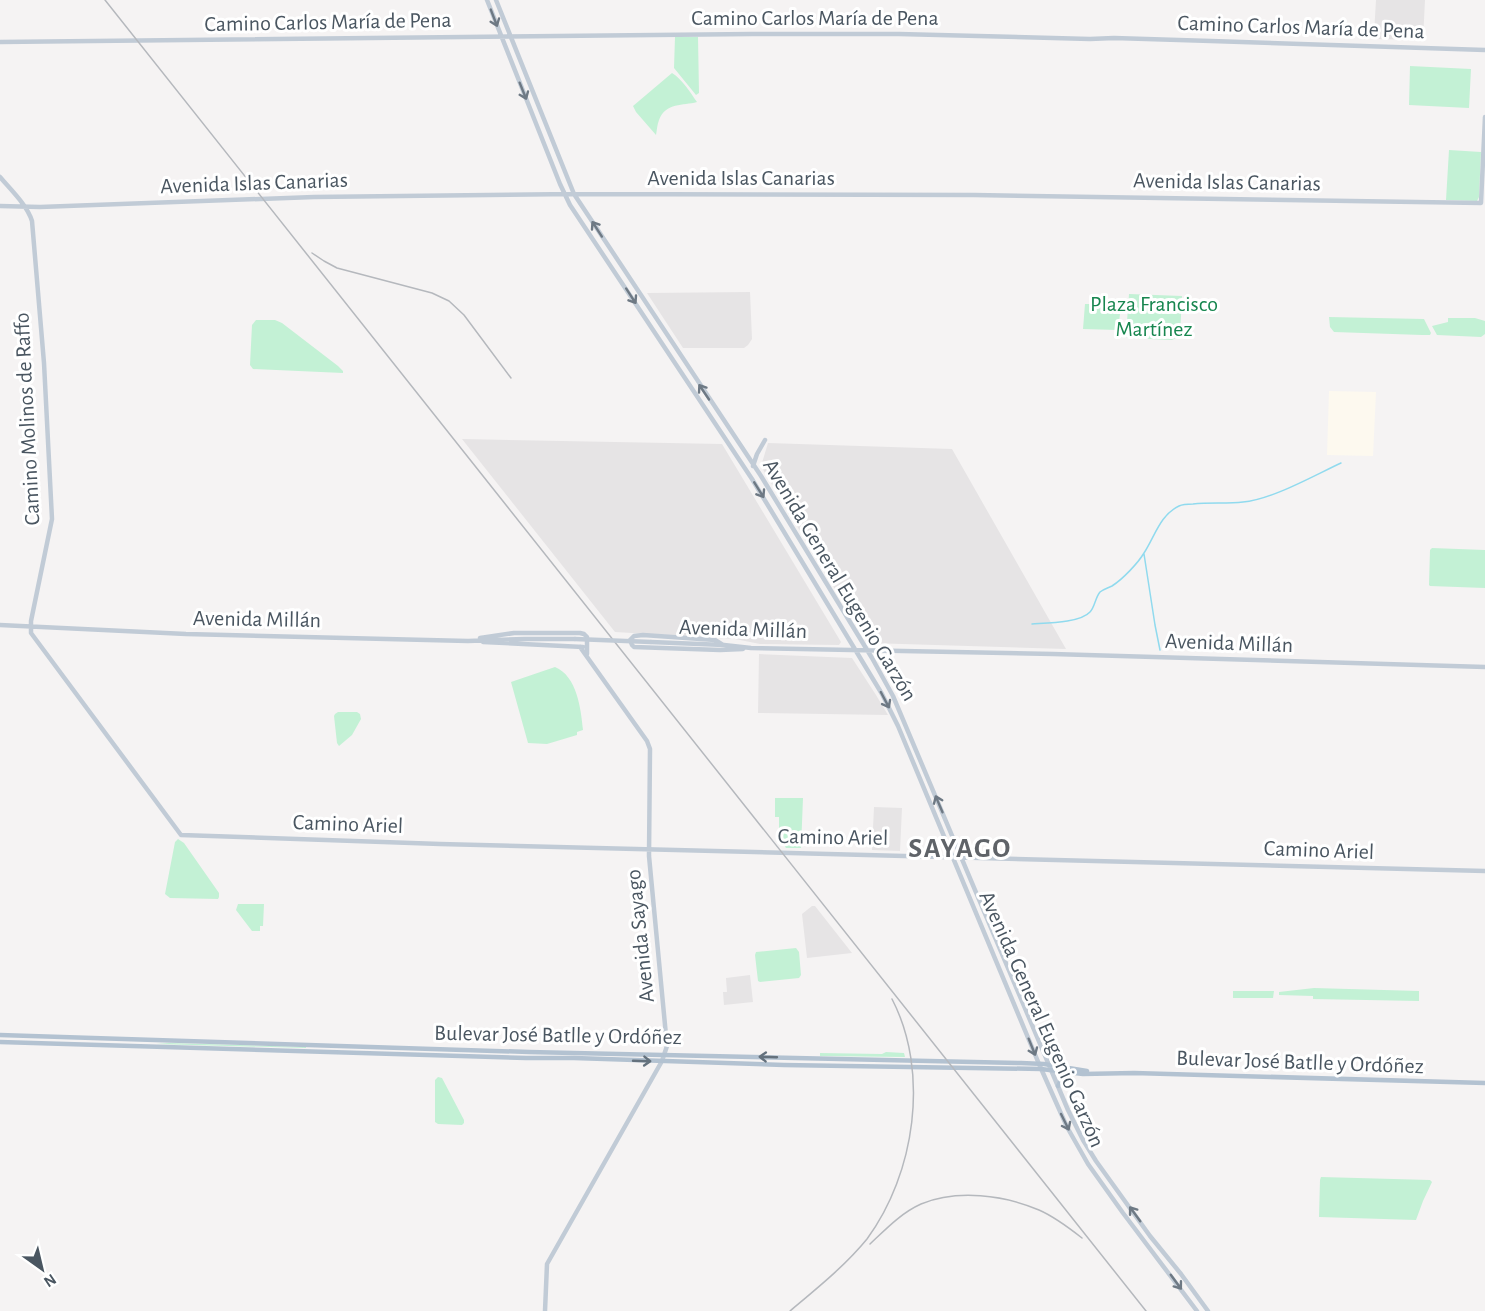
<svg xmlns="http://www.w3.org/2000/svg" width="1485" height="1311" viewBox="0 0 1485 1311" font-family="'Alegreya Sans',sans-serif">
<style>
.commercial{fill:#fdf9ef}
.education{fill:#e6e4e5}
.green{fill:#c3f1d5}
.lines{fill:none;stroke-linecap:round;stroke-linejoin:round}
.stream{stroke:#90daee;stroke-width:1.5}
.secondary{stroke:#c1cbd6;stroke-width:4.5}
.primary{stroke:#b3c2d1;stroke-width:4.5}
.rail{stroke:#b5b8bd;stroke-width:1.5}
.secondary-bridge{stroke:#c1cbd6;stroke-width:4.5}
.oneway{stroke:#6e7984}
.oneway2{stroke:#64717d}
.labels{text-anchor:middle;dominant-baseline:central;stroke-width:6;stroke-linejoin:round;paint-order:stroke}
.street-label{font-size:22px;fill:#4a5661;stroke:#fff}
.park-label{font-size:22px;fill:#17864f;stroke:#fff}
.district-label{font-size:28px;font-weight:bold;letter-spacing:1.5px;fill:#5f6368;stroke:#fff}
</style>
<rect width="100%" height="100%" fill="#f5f3f3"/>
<path class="commercial" d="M1329 391 1376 392 1373 456 1327 455Z"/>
<path class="education" d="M1376 0H1425L1423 40 1378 39 1374 34Z
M750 292 752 339 748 345 744 348H683L647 293Z
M462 439 722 444 841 642 839 645 760 644 735 639 615 632Z
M768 443 952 449 1066 649 869 643 866 641 761 466Z
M759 654 852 658 876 695 888 715 758 713Z
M874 807 902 808 900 851 872 850Z
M812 906H815L852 953 807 958 802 914Z
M750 975 753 1002 724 1005 723 992H727L726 978Z"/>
<path class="green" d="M675 37H698L699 93 696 95 674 68Z
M1410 66 1471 69 1469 108 1409 105Z
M672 73C682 79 690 92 697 102 683 106 666 102 659 120 657 125 657 130 656 135L636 112 633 106Z
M1449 150 1481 152 1479 197 1477 201 1446 200Z
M1129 294 1182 296 1180 336 1172 340 1127 338 1126 335Z
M1091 299 1107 300V305L1121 306 1118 330 1083 329 1085 304H1091Z
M1329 317 1424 319 1431 333 1430 335H1422L1334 332 1330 327Z
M1448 318H1475L1485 321V334L1481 337 1437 335 1432 326 1448 322Z
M256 320H275L282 323 338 366 343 371V373L253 369 250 365 252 325Z
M1432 548 1485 550V588L1430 586 1429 585 1430 550Z
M555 667C577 676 581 709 583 730L577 732V735L547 744 528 743 511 682Z
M338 712H357L360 714 361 719 352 735 339 746 337 743 334 716 335 714Z
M775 798H803L801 848H786L779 838V817H775Z
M178 839 184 843 219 893V897L218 899 170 898 165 894 175 842Z
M238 904H264L263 926H260V931H252L236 910Z
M796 948 799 952 801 975 799 978 760 982 758 981 755 955 756 952Z
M1314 988 1419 991V1001L1313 999V996L1279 995V992Z
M1233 991H1274L1273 998H1233Z
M169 1043 306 1047V1048L156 1044Z
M886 1052 904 1053 905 1057 820 1056V1053L882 1054Z
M438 1077 442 1078 464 1120V1123L462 1125 438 1124 435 1122V1080Z
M1321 1177 1430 1180 1432 1182 1423 1201 1416 1220 1319 1217 1320 1180Z"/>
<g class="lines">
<path class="stream" d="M1144 554 1155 625 1160 650
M1032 624C1046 623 1080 623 1090 612 1095 607 1095 598 1100 592 1104 589 1108 588 1112 586 1123 579 1138 563 1144 553 1155 536 1160 515 1179 506 1183 504 1188 504 1193 504 1210 502 1227 504 1243 502 1271 500 1315 475 1341 463"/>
<path class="secondary" d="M487 0 560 184 570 205 752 479 882 694 898 726 1039 1064 1067 1127 1088 1164 1123 1213 1197 1311
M496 0 574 194 761 476 872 658 893 696 1068 1110 1083 1140 1096 1161 1150 1236 1181 1274 1208 1311
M0 42 752 34H899L1090 39 1114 38 1211 41 1485 50
M0 177C11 190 27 205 32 221L44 363 52 519 31 621V633L181 835 440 844 1485 871
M0 206 40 207 314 197 574 194 974 195 1481 203 1485 117
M753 466 757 454 765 440
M0 625 186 634 468 641 525 639H575
M480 638 514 633H580L584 634 587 637V654
M483 642 583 647
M651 642 724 645 751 648 1053 654 1485 667
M723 645 715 640 643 635 634 636 630 640 632 645 634 647 720 650 743 649
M545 1311 547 1264 662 1061 667 1046 649 856 650 749 647 741 580 647"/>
<path class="primary" d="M0 1035 529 1052 1021 1063 1044 1064 1087 1071
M0 1042 526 1058H574L784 1065 1041 1069 1083 1074 1134 1073 1485 1083
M1058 1086 1062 1078 1069 1073"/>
<path class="rail" d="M105 0 1146 1311
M312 253 324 261 337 268 432 293 449 301 464 315 511 378
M870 1244C886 1229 901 1213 921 1204 957 1189 1004 1195 1039 1210 1055 1217 1068 1227 1082 1238
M790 1311C816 1289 845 1266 867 1239 915 1174 930 1072 892 999"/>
<path class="secondary-bridge" d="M575 639 651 642"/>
</g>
<defs><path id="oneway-shaft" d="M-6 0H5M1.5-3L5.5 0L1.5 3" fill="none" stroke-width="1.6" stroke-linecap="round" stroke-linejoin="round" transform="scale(1.5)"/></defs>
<g class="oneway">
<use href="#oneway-shaft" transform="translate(494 18) rotate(69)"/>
<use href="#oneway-shaft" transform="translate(523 91) rotate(68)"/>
<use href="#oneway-shaft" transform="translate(597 229) rotate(-123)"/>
<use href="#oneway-shaft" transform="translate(631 296) rotate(57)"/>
<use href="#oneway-shaft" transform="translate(704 392) rotate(-124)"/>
<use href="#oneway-shaft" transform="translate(759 490) rotate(58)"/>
<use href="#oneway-shaft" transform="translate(885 700) rotate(62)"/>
<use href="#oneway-shaft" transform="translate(939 804) rotate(-113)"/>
<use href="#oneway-shaft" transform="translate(1032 1047) rotate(68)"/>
<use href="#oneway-shaft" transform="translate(1065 1122) rotate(64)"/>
<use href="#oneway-shaft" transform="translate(1135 1214) rotate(-126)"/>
<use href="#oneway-shaft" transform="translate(1176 1282) rotate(54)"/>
</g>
<g class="oneway2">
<use href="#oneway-shaft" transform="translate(768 1057) rotate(-178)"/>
<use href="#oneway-shaft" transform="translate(642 1061) rotate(2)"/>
</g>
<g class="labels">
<g class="street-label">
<text x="815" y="18">Camino Carlos María de Pena</text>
<text transform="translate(328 22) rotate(-1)">Camino Carlos María de Pena</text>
<text transform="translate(1301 27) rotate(2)">Camino Carlos María de Pena</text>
<text x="741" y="178">Avenida Islas Canarias</text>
<text transform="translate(1227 182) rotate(1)">Avenida Islas Canarias</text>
<text transform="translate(254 183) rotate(-2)">Avenida Islas Canarias</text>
<text transform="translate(27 419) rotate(-93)">Camino Molinos de Raffo</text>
<text transform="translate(840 580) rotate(59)">Avenida General Eugenio Garzón</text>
<text transform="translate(257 619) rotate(1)">Avenida Millán</text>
<text transform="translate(743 629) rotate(2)">Avenida Millán</text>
<text transform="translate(1229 643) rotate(2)">Avenida Millán</text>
<text transform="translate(348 824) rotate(2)">Camino Ariel</text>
<text transform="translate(833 837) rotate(1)">Camino Ariel</text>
<text transform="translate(1319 850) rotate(2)">Camino Ariel</text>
<text transform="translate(640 936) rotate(-96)">Avenida Sayago</text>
<text transform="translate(1042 1019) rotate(66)">Avenida General Eugenio Garzón</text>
<text transform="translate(558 1035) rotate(1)">Bulevar José Batlle y Ordóñez</text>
<text transform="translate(1300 1062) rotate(2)">Bulevar José Batlle y Ordóñez</text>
</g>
<g class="park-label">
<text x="1154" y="304">Plaza Francisco<tspan x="1154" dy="25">Martínez</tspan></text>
</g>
<g class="district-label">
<text x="960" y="849">SAYAGO</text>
</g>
</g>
<g transform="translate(42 1269) rotate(146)" stroke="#ffffff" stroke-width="4.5" paint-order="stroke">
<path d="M0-4.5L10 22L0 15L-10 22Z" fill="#4a5661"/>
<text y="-9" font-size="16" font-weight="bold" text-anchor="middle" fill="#4a5661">N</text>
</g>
</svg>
